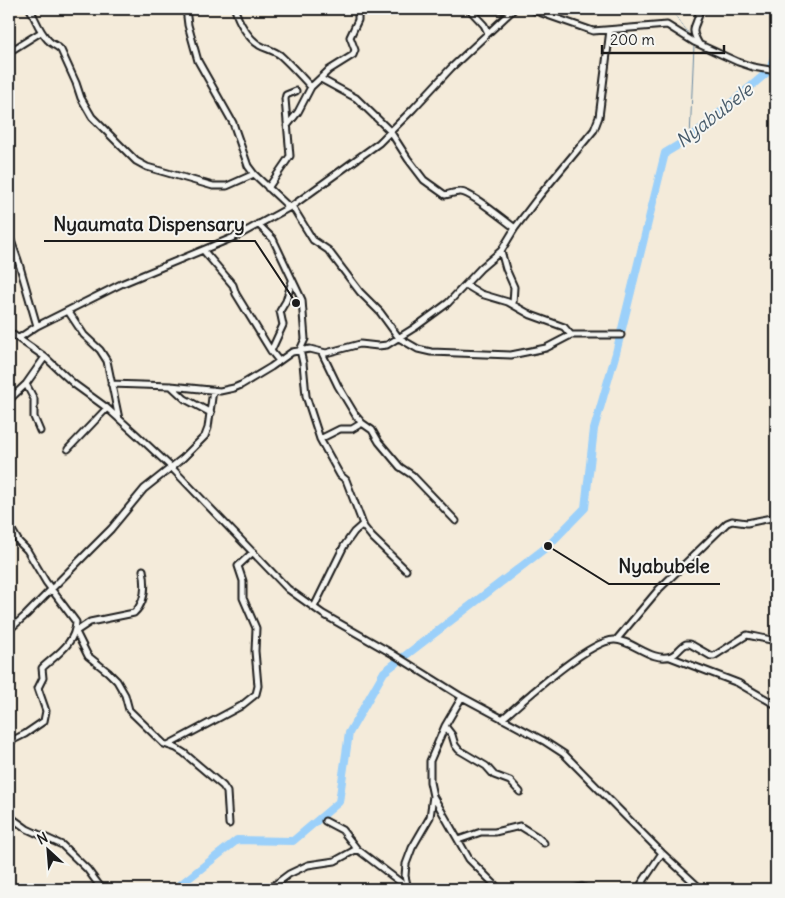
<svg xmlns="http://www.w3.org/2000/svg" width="785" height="898" viewBox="0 0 785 898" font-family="Delius,sans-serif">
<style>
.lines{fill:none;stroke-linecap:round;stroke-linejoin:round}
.stream{stroke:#6888a1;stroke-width:1}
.river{stroke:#9bd0fa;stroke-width:8}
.minor-casing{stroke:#1c1c1c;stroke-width:9}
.minor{stroke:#f6f6f2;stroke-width:5}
.labels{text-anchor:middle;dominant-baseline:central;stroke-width:4;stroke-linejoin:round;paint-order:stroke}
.water-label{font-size:19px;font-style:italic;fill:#485b6a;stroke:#f6f6f2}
.leader{fill:none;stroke:#1c1c1c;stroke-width:2}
.callout-dot{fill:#1c1c1c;stroke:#f6f6f2;stroke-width:2}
.callout-label{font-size:19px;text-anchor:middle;font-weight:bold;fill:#1c1c1c;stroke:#f6f6f2;stroke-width:4;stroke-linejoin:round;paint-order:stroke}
</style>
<rect width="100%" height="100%" fill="#f4ebda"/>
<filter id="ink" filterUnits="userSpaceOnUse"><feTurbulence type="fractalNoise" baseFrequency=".02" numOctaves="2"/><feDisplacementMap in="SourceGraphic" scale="10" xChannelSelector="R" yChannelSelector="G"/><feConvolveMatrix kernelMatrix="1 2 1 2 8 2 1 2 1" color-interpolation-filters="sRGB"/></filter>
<g filter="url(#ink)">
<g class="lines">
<path class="stream" d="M671 9 691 37
M690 138 694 45"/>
<path class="river" d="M175 889 237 840 293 841 339 802 349 733 384 672 548 546 585 508 594 429 616 353 665 153 690 138 770 70 776 51"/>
<g class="minor-casing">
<path id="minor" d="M30 9C36 20 39 31 48 40 52 45 57 45 61 50L76 83 81 98 92 117 136 161 147 167 213 186H227L254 174
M186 9 188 25 198 61 233 123 248 166 254 174 289 207
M235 9C238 21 248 38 259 45 266 49 273 50 280 55 291 65 301 76 311 87
M530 9 593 31 667 25 694 42 738 62 753 67 776 71
M699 9C700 26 687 24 699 44
M470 10 484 25 488 33
M471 10H513
M9 52 41 32
M321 79 356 98 390 131 408 159 424 180 445 195C450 194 455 192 460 192 470 191 505 221 515 228
M287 126 298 112 311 87 329 70 353 55 355 50 350 37 358 20V12L362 9
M268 188 290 156 285 99 286 95 296 91
M292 206 313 240 328 250 360 292 380 312 399 338 418 349 431 352 511 355 546 348 571 335H621
M258 224 273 239 302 300 305 339 300 350 303 363 306 396 320 439 340 475 346 480 364 527 372 537 406 570
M9 235 18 260 37 326
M203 250 233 285 236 294 271 351 279 361
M501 251 506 269 514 287 513 304
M466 285 481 294 508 302 531 315 564 327 571 335
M68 311 84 335 100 350 107 361 119 419
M9 332 45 357 74 384 107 408 137 435 170 466 288 589 323 614 393 654 462 697 544 741 564 754 662 853 701 889
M19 338 37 326 121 284 239 235 292 206 379 143 413 109 451 68 514 9
M271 351 283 325 280 311 286 301 292 281
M322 353 338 386 356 416 362 423 372 430 379 442 400 467 412 475 456 521
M26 384 34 399V417L40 431
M111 384 171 386 220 391 234 388 241 385 271 367 292 352 310 349 326 353 360 344 378 346 387 345 414 328 448 303 481 268 501 251 515 228 540 195 594 130 599 117 610 30
M171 386 185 399 211 413
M9 400 26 384 45 357
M320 439 340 429H352L362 423
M68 449 107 408
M9 525 19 542 27 550 46 582 76 622C75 644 57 654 42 668L43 678 38 688 46 711 44 721 25 734 9 742
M314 607 344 546 354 532 363 524
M9 630 26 615 90 550 111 529 144 489 183 458 205 436 208 428 213 390
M75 632 90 622 134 613C146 602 146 585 143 570
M76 632 88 656 108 672 117 681 125 695 129 710 164 744 176 748 184 753 223 786 227 792 229 824
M617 639 659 589 727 523 732 521 747 523 776 517
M670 657 738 683 776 705
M462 697 445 726 430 761V782L433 796 469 859 499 889
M502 719C523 701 588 641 614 640 631 639 652 663 671 656 677 654 680 647 686 644H690L711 656H714L747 635 776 641
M445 726 452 735 455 745 459 750 486 766 494 775 510 781 520 792
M168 745 241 706 256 694 258 686 255 651 256 628 243 598V581L238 566 253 552
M9 816 27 829 62 845 87 869 102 889
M325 821 342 830 357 849 408 888
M458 840 481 832H495L520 826 536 836 544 843
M269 889 289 874 308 865 335 861 357 849
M408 889 405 876 406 864 412 848 430 817 433 796
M573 889 582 887 587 889
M638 889 662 853"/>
</g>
<use href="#minor" class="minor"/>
</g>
</g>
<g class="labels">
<g class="water-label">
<text transform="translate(714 115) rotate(-38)">Nyabubele</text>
</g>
</g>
<path class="leader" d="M296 303L255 241H44M548 546L609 584H720"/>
<g class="callout-dot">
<circle cx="296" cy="303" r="5"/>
<circle cx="548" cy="546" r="5"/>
</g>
<g class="callout-label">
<text x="149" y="231">Nyaumata Dispensary</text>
<text x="664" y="573">Nyabubele</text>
</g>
<rect width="785" height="898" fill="none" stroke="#f6f6f2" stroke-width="30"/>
<rect x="15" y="15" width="755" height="868" fill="none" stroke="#1c1c1c" stroke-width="2" filter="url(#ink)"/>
<g transform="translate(48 850) rotate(334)" stroke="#f6f6f2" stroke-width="4" paint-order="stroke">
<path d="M0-4L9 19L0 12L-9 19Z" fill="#1c1c1c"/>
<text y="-8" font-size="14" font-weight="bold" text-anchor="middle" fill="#1c1c1c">N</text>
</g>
<path d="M602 45v8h122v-8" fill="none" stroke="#1c1c1c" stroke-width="2.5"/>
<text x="610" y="45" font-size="15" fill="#1c1c1c" stroke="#f6f6f2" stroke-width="4" paint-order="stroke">200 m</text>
</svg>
